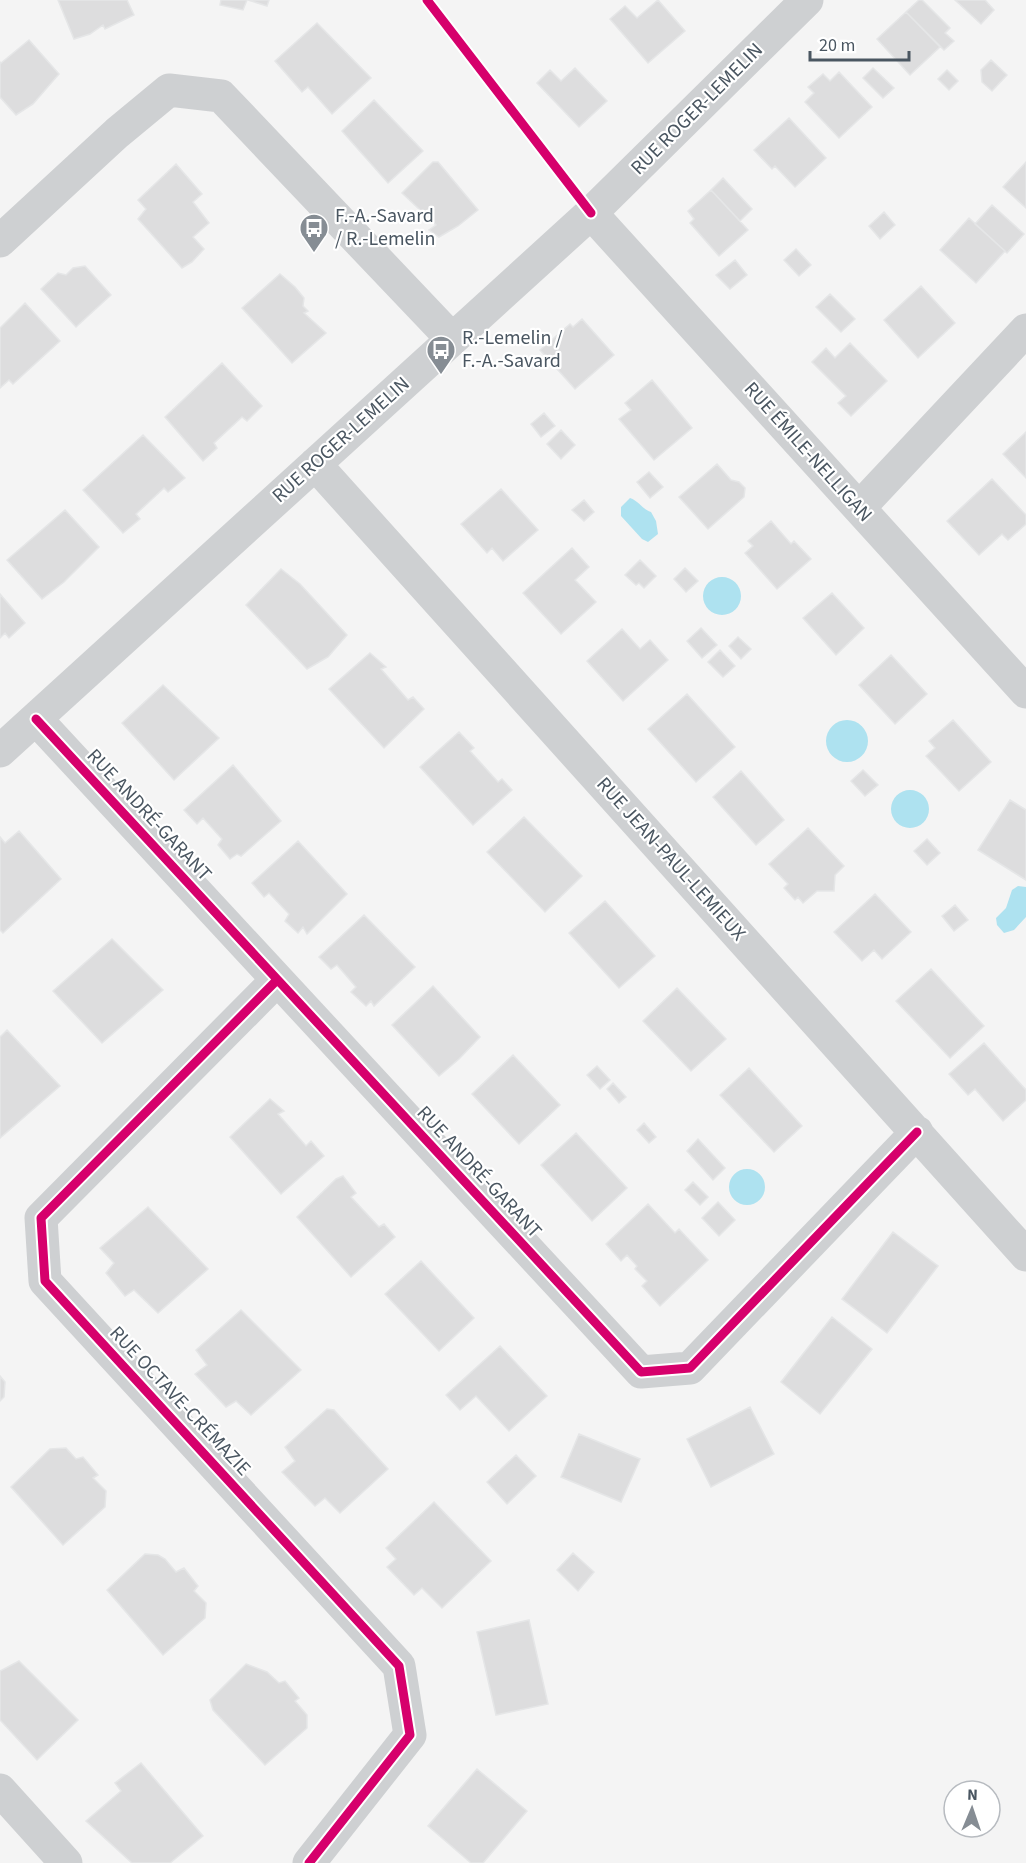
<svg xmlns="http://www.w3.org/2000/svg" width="1026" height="1863" viewBox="0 0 1026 1863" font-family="'Source Sans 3',sans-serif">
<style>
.water{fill:#aee2f0}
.building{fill:#ddddde;stroke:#e5e6e7;stroke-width:1.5}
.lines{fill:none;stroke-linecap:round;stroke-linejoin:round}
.minor{stroke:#ced0d2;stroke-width:33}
.cycleway-casing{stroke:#fff;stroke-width:13}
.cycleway{stroke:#d6006c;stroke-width:9}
.labels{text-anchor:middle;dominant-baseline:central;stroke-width:4.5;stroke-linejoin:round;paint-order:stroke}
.street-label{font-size:20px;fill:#4a5661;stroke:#fff}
.poi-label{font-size:20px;fill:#4a5661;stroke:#fff;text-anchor:start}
</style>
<rect width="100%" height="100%" fill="#f4f4f4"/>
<path class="water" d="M630 498C639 501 642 509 651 512L656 521 658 534 648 542 642 539 621 516V507Z
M703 596a19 19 0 1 1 38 0a19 19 0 1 1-38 0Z
M826 741a21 21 0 1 1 42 0a21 21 0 1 1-42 0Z
M891 809a19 19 0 1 1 38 0a19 19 0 1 1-38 0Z
M1018 886 1026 887V917L1014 930 1004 933 997 925 996 918 1006 908 1012 890Z
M729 1187a18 18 0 1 1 36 0a18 18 0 1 1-36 0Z"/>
<path class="building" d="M58 0H127L134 15 105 29 103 25 90 34 74 39Z
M221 0H247L243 10 220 5Z
M248 0H269L267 6Z
M658 0 685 31 648 63 610 19 625 6 637 18Z
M919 0H922L950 28 945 33 954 41 944 50 906 12Z
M955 0H985L994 10 981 24Z
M906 12 940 47 910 75 877 39Z
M317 23 371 78 332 114 308 87 302 92 275 61Z
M29 40 59 74 33 104 16 115 0 97V62L1 63Z
M991 60 1007 75 992 91 982 82 981 70Z
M575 68 607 101 579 127 537 83 550 70 561 81Z
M873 68 894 88 883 98 863 78Z
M947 70 958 81 949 90 938 79Z
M839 72 872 107 839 138 805 102 814 93 808 87 823 74 830 81Z
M374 100 423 151 388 183 342 131Z
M789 118 826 158 795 187 775 166 772 169 754 150Z
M433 162H438L478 210 458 226 439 237 429 230 436 225 402 193Z
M1026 162V208L1003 187Z
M176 164 202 194 193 202 209 223 193 237 204 249 192 262 182 268 138 219 146 209 138 200Z
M723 178 752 209 740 221 711 190Z
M711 190 748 230 719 256 690 223 694 219 688 211Z
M992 205 1024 234 1007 253 975 224Z
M884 212 895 225 880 239 869 226Z
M969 218 1005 251 976 283 940 250Z
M796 249 811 265 799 276 784 260Z
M735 260 747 275 730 289 716 275Z
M85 266 111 295 76 327 41 289 58 273 66 275 73 268Z
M280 274 295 287 304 298 303 306 308 311 304 313 326 333 292 363 242 308Z
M921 286 955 323 918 358 884 320Z
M830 294 855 319 841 332 816 307Z
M25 303 60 341 13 384 9 380 0 388V328Z
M582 319 614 355 575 389 540 350 570 324 573 327Z
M850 343 887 381 851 416 838 403 846 396 812 362 826 348 835 358Z
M222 363 262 406 247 421 242 417 214 443 217 448 203 461 165 417Z
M652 380 692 428 654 460 619 419 631 410 625 403Z
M544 413 555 426 541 437 531 424Z
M561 430 575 445 561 459 547 444Z
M1026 432V478L1003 454Z
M143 435 185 478 168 492 164 488 136 514 140 519 123 533 83 490Z
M717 464 731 480 739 482 745 488 744 497 708 529 679 497Z
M649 472 663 487 650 498 637 482Z
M992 479 1026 515V524L1008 540 1002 534 979 555 947 521Z
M501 489 538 530 503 561 492 548 487 553 461 524Z
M584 500 594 512 584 521 572 510Z
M65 510 99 547 64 582 42 599 7 560Z
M771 521 791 544 794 541 811 559 777 589 745 553 753 546 748 541Z
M572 548 589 567 575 580 596 602 561 634 523 593Z
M640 560 656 576 644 588 639 583 636 585 625 575Z
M685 568 698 581 686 592 674 579Z
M281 569 300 584 347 635 328 657 307 669 246 605Z
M832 593 864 628 836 655 803 618Z
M0 594 25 623 9 638 5 633 0 638Z
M701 628 717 645 702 658 687 641Z
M622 629 640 649 650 640 668 660 623 701 587 661Z
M738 637 751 649 741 659 729 646Z
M720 650 735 666 723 677 708 662Z
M370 653 386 667 381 669 408 700 413 697 424 709 384 748 329 689Z
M891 655 927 694 895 724 859 685Z
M163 685 219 738 174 780 122 723Z
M687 694 735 747 696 782 648 729Z
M953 720 991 762 959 791 926 756 935 748 929 741Z
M459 732 474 748 470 751 498 782 502 779 512 790 473 825 420 767Z
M233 765 281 821 241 856 237 854 230 859 218 845 222 839 203 818 197 824 184 810Z
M863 770 878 785 865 796 851 781Z
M741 771 784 820 756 845 713 797Z
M1010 800 1026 810V880L978 850Z
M524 817 582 876 545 912 487 852Z
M808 828 844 866 835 875 834 891H817L803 903 798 897 795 900 784 888 788 884 769 864Z
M19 831 61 879 3 933 0 930V837L5 843Z
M927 839 940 853 927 865 914 851Z
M298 841 347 894 307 934 303 927 298 933 285 921 289 914 269 893 264 897 252 883Z
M875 894 911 932 882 959 874 950 862 961 834 932Z
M605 901 655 956 619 988 569 933Z
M955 905 968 920 954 931 942 916Z
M364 915 415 967 374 1006 371 1001 366 1006 351 992 356 987 337 965 331 969 319 957Z
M112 939 163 990 102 1043 53 991Z
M931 969 984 1026 950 1058 896 1001Z
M433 986 480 1037 459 1059 439 1076 392 1025Z
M677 988 726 1039 691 1071 643 1021Z
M7 1030 60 1086 0 1138V1037Z
M984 1043 1026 1090V1100L1003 1121 975 1089 968 1095 949 1074Z
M513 1055 560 1105 519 1144 472 1094Z
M597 1066 610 1080 600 1089 587 1075Z
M749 1068 802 1126 774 1152 720 1095Z
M613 1083 626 1097 619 1103 607 1089Z
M270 1099 284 1111 278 1114 306 1146 311 1141 324 1156 281 1194 230 1137Z
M644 1123 656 1137 649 1143 637 1130Z
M576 1133 627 1188 592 1221 541 1165Z
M698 1139 725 1168 713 1180 687 1151Z
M343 1176 356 1193 351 1197 379 1227 384 1224 395 1237 351 1277 297 1217 336 1179Z
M693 1182 708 1197 700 1205 685 1190Z
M718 1202 735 1220 719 1236 702 1218Z
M648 1204 675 1233 679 1229 708 1260 660 1306 642 1286 647 1281 635 1269 637 1266 627 1255 621 1261 606 1244Z
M148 1207 208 1269 158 1313 134 1290 125 1296 106 1273 114 1263 100 1248Z
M893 1232 938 1266 887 1333 842 1299Z
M421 1261 474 1318 439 1351 385 1294Z
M241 1310 301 1370 251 1415 236 1401 226 1407 195 1374 207 1365 196 1350Z
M832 1317 872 1349 820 1414 781 1382Z
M500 1346 547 1396 509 1431 476 1396 460 1410 446 1395Z
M0 1376 5 1382 4 1397 0 1401Z
M750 1407 774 1454 711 1487 687 1439Z
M327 1409 334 1410 388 1469 340 1513 325 1498 315 1506 282 1472 295 1461 285 1447Z
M579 1434 640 1459 621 1502 561 1477Z
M66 1448 76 1459 83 1457 98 1475 93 1478 106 1491 105 1507 63 1545 11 1487 50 1449Z
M516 1455 536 1476 507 1504 487 1482Z
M434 1502 491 1561 442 1608 422 1588 414 1595 387 1567 396 1559 386 1548Z
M573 1553 594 1572 578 1591 557 1570Z
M145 1554 158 1555 165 1559 176 1572 184 1568 198 1586 194 1591 206 1603 205 1618 163 1655 107 1590Z
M529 1620 548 1704 496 1715 477 1632Z
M19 1661 78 1720 37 1760 0 1720V1671Z
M246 1664 267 1672 279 1683 285 1681 299 1698 295 1701 307 1715V1728L265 1765 213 1710 210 1700Z
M141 1763 203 1836 170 1863H132L86 1821 121 1791 115 1783Z
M477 1769 527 1811 483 1863H471L428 1826Z"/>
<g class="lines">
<path class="minor" d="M591 213 1026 692
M0 241 117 133 169 90 221 96 452 339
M315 464 1026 1255
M859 508 1026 330
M36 719 641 1372 690 1368 917 1132
M0 751 591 213 807 0
M277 980 41 1218 45 1281 399 1666 410 1735 309 1863
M0 1790 66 1863"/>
<g class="cycleway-casing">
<path id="cycleway" d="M427 0 591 213
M36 719 641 1372 690 1368 917 1132
M277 980 41 1218 45 1281 399 1666 410 1735 309 1863"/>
</g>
<use href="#cycleway" class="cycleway"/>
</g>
<defs>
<g id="bus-pin" transform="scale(1.5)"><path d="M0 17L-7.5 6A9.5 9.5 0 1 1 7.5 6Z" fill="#868d94" stroke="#fff"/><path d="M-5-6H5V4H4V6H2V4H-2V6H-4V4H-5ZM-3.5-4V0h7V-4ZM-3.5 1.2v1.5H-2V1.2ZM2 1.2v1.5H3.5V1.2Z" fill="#fff"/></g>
</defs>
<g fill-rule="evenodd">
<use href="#bus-pin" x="314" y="228"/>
<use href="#bus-pin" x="441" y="350"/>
</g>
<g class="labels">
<g class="street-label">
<text transform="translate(697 109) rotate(-45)">RUE ROGER-LEMELIN</text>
<text transform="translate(341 440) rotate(-42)">RUE ROGER-LEMELIN</text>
<text transform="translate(808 452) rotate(48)">RUE ÉMILE-NELLIGAN</text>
<text transform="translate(149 815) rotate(47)">RUE ANDRÉ-GARANT</text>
<text transform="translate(671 859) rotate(48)">RUE JEAN-PAUL-LEMIEUX</text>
<text transform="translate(479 1172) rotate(47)">RUE ANDRÉ-GARANT</text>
<text transform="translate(180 1401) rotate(47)">RUE OCTAVE-CRÉMAZIE</text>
</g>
<g class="poi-label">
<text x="335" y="216">F.-A.-Savard<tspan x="335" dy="23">/ R.-Lemelin</tspan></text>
<text x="462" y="338">R.-Lemelin /<tspan x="462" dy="23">F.-A.-Savard</tspan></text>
</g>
</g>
<g transform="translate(972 1809) rotate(2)"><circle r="28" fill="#ffffff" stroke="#b7bbc0" stroke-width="1.5"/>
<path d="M0-4.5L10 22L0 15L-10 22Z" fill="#868d94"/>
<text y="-9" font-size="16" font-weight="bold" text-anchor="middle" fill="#4a5661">N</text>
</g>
<path d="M810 51v9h99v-9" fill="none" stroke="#4a5661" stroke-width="3"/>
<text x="819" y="51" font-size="18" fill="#4a5661" stroke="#ffffff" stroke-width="4.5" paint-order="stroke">20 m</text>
</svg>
